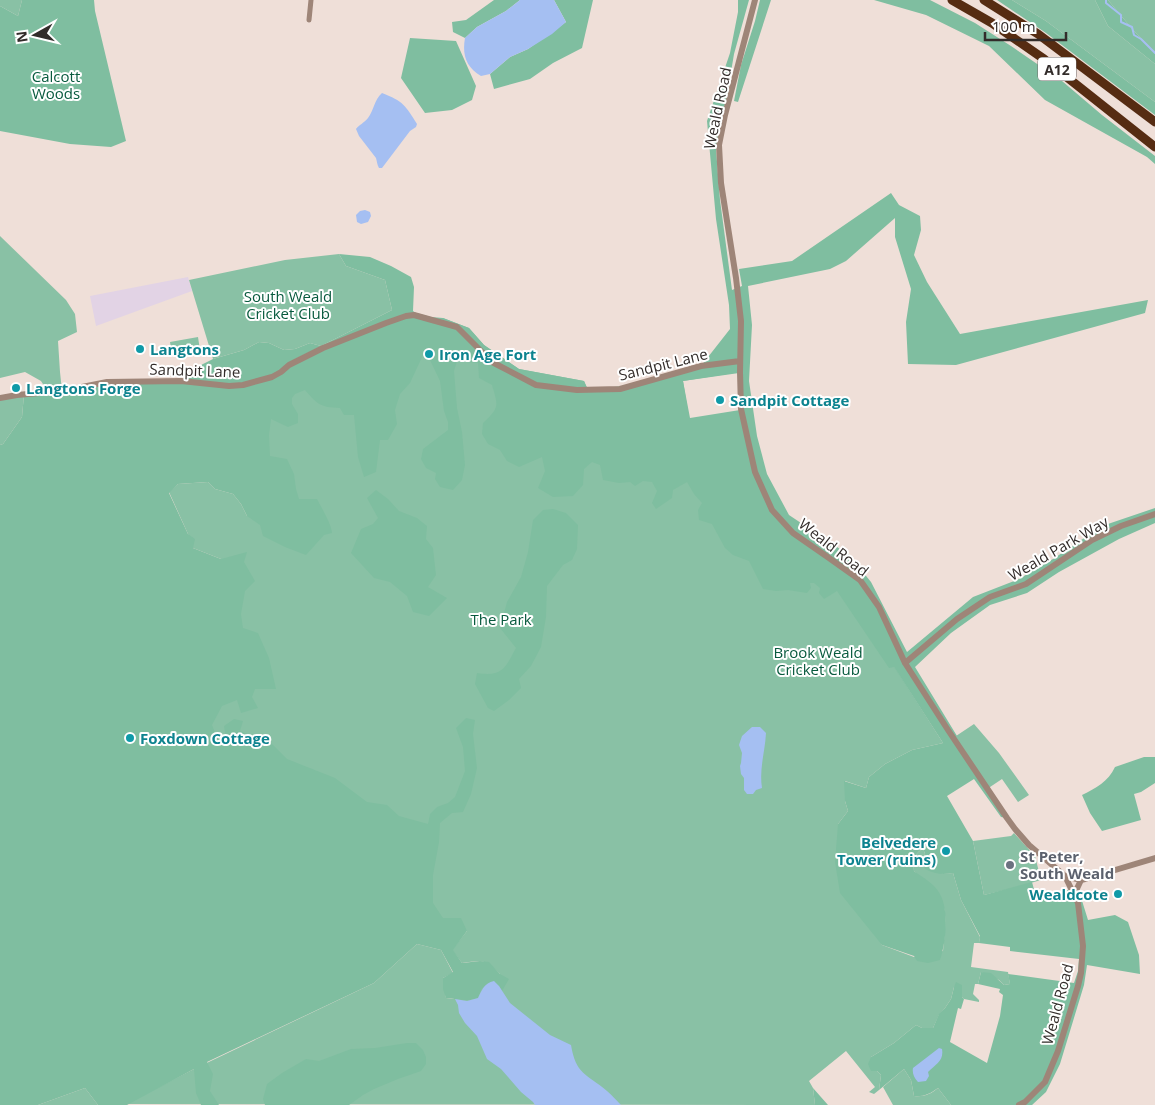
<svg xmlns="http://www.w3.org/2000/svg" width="1155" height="1105" viewBox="0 0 1155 1105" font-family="'Open Sans',sans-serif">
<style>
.commercial{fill:#e2d3e5}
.green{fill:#89c1a5}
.forest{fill:#7fbea0;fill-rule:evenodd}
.water{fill:#a5bff2}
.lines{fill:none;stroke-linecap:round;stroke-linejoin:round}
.stream{stroke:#a5bff2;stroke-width:2}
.minor{stroke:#9e8578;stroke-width:5}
.tertiary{stroke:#9e8578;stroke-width:6}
.trunk{stroke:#562c12;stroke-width:9}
.culture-dot{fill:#0f9aa8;stroke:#fff;stroke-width:2}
.worship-dot{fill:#6b7280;stroke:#fff;stroke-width:2}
.labels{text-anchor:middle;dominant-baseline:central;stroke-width:4;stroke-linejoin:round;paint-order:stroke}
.shield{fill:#fff;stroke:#706b6a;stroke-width:1}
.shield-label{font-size:14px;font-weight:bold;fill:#322c2a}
.park-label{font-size:15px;fill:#085a3e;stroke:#fff}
.street-label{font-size:15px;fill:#322c2a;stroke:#fff}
.culture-label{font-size:15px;font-weight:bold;fill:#0d838f;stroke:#fff;text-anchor:start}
.worship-label{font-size:15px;font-weight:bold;fill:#5b616d;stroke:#fff;text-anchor:start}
</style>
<rect width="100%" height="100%" fill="#efdfd8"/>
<path class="commercial" d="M188 277 192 291 96 326 90 296Z"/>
<path class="green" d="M0 0H22L18 16 0 6Z
M1012 0H1095L1108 26 1155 64V102L1046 21Z
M1108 0H1155V52L1133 30Z
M0 236 66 300 75 314 77 332 58 341 60 372 62 391 48 392 41 381 25 372 0 378Z
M339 254 346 266 385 280 392 310 321 346 310 343 295 349 284 350 269 343 259 342 244 350 213 359 189 280 285 260Z
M443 318 469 328 484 345 519 369 584 381 588 390 740 372 683 381 689 418 755 472 812 546 894 666 943 743 912 750 885 764 869 777 866 788 845 781V801L848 811 838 824 882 945 914 957 943 951C944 937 947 922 944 908 943 900 921 877 914 871 913 859 913 856 923 848L925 854 923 862 943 874 953 873 961 900 980 937 979 943H974L971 967 1008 972 1010 984 1004 985 999 980 981 972 978 984H975L973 994 979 1000V1002L964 999 962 997V985L954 987 951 999 945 1008 939 1015 933 1028H922L916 1025 894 1043 871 1057 877 1071 881 1075 879 1090 874 1094 869 1092 875 1087 846 1051 809 1081 813 1088 815 1105 126 1104 194 1069 374 983 417 944 441 950 453 973 443 978 446 998 455 999 500 974C485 959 483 960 462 963L452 950 467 931 442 927 173 781 221 559 193 548 188 534 169 492 178 484 208 482 215 489 233 494 241 504 247 516 249 383Z
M198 337 200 350 172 354 170 342Z
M24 394 22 417 3 444 0 445V398Z
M974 724 999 753 1029 795 1018 802 1002 779 987 789 953 738Z
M1014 833 1035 856 1041 880 1013 888 984 895 973 841 1011 836Z
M904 1069 911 1080 914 1096C924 1097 931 1094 938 1088L951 1105H893L883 1087Z
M85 1088 98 1105H38Z"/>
<path class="forest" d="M22 0H94L95 11 126 141 111 147 70 144 0 131V6L18 16Z
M494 0H520L506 11 477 27 465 38 453 32 452 22 466 20Z
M554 0H593L582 48 553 63 530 79 494 89 490 74 510 57 528 49 566 22Z
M738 0H749L734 54 727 96 719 129 716 149 720 200 732 290 742 286 739 269 792 261 891 193 899 205 920 216 921 230 914 255 927 282 960 334 1148 300 1145 313 956 365 908 364 906 322 911 289 895 237V218L846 261 830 269 748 286 752 325 749 381 757 436 767 474 789 515 849 555 871 582 907 652 973 597 1019 579 1053 559 1102 526 1155 508V523L1119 539 1059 572 1027 593 990 605 951 633 915 667 957 736 954 738 1007 818 1001 817 974 779 947 796 973 841 984 895 1032 882 1036 897C1048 902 1056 893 1067 890 1071 890 1076 891 1079 891L1088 920 1115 915 1128 922 1139 955 1140 974 1087 965 1084 985 1060 1064 1046 1092 1032 1105H951L938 1088C930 1094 923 1097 914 1096L911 1080 904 1069 879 1090 881 1075 877 1071H871L868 1064 871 1057 894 1043 916 1025 922 1028H933L939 1014 945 1008 951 999 954 987 956 982 962 985V997L964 999 961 1009 958 1008 950 1042 987 1063 1000 1016 1003 995 999 992 1000 989 978 984 981 972 991 973 1004 985 1010 984 1008 974 1074 983 1078 971 1079 959 1010 951V947L979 943 980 936 961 900 953 873C942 875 935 874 925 869L923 862 925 854 923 848C913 856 913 859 914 871 922 877 933 883 938 891 950 907 946 942 940 960L928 963 917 961 914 956 882 945 840 893 835 862 838 824 848 811 845 801 844 781 866 788 869 777 885 764 912 750 943 743 894 667 889 668 837 591 824 599 819 593 820 588 814 583H810L811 588 807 593 788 590 776 591 763 589 749 561 733 555 725 548 712 524 699 520 698 510 702 503 694 494 687 482 673 490 672 498 656 509 652 503 657 491 652 482 643 481 635 486 630 482 619 483 603 480 600 465 592 462 584 469 583 485 573 496 553 497 538 488 545 471 542 457 519 467 507 461 500 450 488 444 482 434 483 423C500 407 498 406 492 385L479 378 478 363 457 361 454 371 457 408 462 432 465 465 462 480 453 490 440 487 435 479 436 473 426 468 421 459 423 449 448 430V422L444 411 440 381 430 360 423 355 410 383 400 394 395 410 397 424 388 440H380L376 472 364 477 358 457 354 415H344L340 408C320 407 318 405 305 390L295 394 292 398V404L298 414V423L288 427 271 419 269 435 270 456 287 459 294 474 296 489 299 499H317C321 507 332 525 332 533L324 535 306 555 285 547 263 536 260 525 247 516 241 504 233 494 215 489 208 482 178 484 169 493 188 534 195 539 193 548 221 559 247 552 244 562 255 581 245 591 241 614 243 628 258 633 269 658 276 689H255L252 697 258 708 241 713 237 700 222 706 212 725 221 747 226 740 224 726 234 719 243 721 240 731 271 743 287 759 335 778 367 802 387 805 399 816 428 824 430 814 437 807 448 803 455 797 465 771 463 747 456 728 466 718 475 720 473 734 477 768 471 794 463 812 452 813 440 823 439 842 433 875V903L443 918H461L467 931 453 950 462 963 480 961 489 962 500 974 509 979 502 991 499 986 482 988 478 998C466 1002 458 999 446 998L443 989V978L453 972 441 950 417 944 374 983 207 1062 213 1074 210 1091 219 1105H201L196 1093 194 1069 127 1105H98L85 1088 38 1105H0V445L3 444 22 417 24 394 107 382 181 381 195 368 213 359 244 350 259 342 269 343 284 350 295 349 310 343 321 346 392 310 385 280 346 266 339 254 370 257 391 266 411 277 414 287 413 311 416 313 431 317 443 318 469 328 484 345 519 369 584 381 588 390 620 389 701 366 730 329 729 305 716 219 707 121 730 53 738 12ZM739 373 740 410 690 418 683 381Z
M760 0H771L738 102 734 101 741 65 755 21Z
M874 0H930L975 23 1011 46 1062 81 1102 115 1155 156V164L1147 157 1045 100 989 46 926 15Z
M997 0H1012L1046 21 1155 102V115L1046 33Z
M1095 0H1108L1133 30 1155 52V64L1108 26Z
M410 38 456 41 476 86 472 100 452 110 425 113 401 78Z
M376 490 388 499 399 511 417 518 427 526 426 539 433 548 436 575 428 587 447 598 429 616 413 612 407 596 390 582 374 578 351 553 361 529 373 524 378 518 367 498Z
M553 509 566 513 578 525 577 549 572 560 563 565 547 586 546 617 541 647 531 666 519 679 521 688 509 700 494 711 488 708 475 684 477 673C503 677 505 668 516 648L500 628 507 602 521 577 528 552 533 520 543 510Z
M1144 757H1155V783L1141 792 1134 794 1141 820 1102 831 1090 813 1082 795C1096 788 1108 782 1115 767Z
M407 1043H416L423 1050 426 1057V1064L421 1071 398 1079 374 1089 363 1095 349 1105H265L263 1099 267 1084 282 1073 306 1059 319 1061 351 1049 375 1048Z
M813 1088 828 1105H815Z"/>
<path class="water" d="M520 0H554L566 22 552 34 528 49 510 57 490 74 481 76C466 67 462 55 465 38L477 27 506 11Z
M382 93C403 101 406 106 417 124L416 127 410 131 382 168H379C377 165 377 161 376 158L359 136 356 129C359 125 364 123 368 118 374 110 374 100 382 93Z
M365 210 370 212 371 216 368 222 361 224 357 222 356 215 360 211Z
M752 727H760L766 733C765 752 759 769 762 788L756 790 753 794H747L744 790V778L741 774 740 766 741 763 742 753 739 745 742 736Z
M494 981 499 986 510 1003 550 1035 571 1045C576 1075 586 1073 607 1091 612 1095 616 1100 621 1105H535L533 1102 521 1092 501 1069 487 1059 477 1036 465 1023 459 1013 458 1005 455 999 467 1001 478 998C482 990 484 983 494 981Z
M939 1048 942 1049C944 1061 936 1064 928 1072L929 1076 926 1081 918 1082C914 1078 912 1073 913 1068Z"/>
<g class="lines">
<path class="stream" d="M1106 0V3L1121 15V22L1132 27 1134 35 1141 39 1155 53"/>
<path class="minor" d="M309 20 311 0"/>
<path class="tertiary" d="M755 0 725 115 719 145 721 183 736 278 741 321 740 372 741 409 755 472 772 510 793 533 829 558 860 580 879 607 905 663 948 730 1007 818 1015 829 1029 845 1065 876 1078 903 1083 946 1081 973 1078 986 1058 1051 1045 1082 1025 1102 1019 1105
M0 398 17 395 62 391 107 382 181 381 229 386 243 385 272 377 281 372 289 365 323 348 386 323 406 316 414 315 457 327 492 362 536 385 577 390 620 389 701 366 740 361
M905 663 957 619 990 597 1026 584 1092 540 1121 526 1155 514
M1065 876 1081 880 1085 879 1155 858
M1074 895 1081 880"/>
<path class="trunk" d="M952 0 992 23 1044 59 1155 147
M984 0 1038 34 1155 122"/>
</g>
<g class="culture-dot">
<circle cx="140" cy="349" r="5"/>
<circle cx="429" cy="354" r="5"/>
<circle cx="16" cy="388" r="5"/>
<circle cx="720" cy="400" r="5"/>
<circle cx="130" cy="738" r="5"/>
<circle cx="946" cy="851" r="5"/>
<circle cx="1118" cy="894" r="5"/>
</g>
<circle class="worship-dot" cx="1010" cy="865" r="5"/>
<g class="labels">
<rect class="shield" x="1038" y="57.5" width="38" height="23" rx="4"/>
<g class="shield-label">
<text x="1057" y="69">A12</text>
</g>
<g class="park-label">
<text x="56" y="76">Calcott<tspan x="56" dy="17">Woods</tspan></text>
<text x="288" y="296">South Weald<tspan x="288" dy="17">Cricket Club</tspan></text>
<text x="501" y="619">The Park</text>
<text x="818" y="652">Brook Weald<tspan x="818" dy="17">Cricket Club</tspan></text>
</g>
<g class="street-label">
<text transform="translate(717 108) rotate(-78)">Weald Road</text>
<text transform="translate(663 364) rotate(-14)">Sandpit Lane</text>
<text transform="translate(195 370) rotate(2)">Sandpit Lane</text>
<text transform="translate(834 547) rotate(38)">Weald Road</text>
<text transform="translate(1058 548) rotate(-30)">Weald Park Way</text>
<text transform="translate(1057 1004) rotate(-75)">Weald Road</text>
</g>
<g class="culture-label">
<text x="150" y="349">Langtons</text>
<text x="439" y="354">Iron Age Fort</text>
<text x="26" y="388">Langtons Forge</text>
<text x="730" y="400">Sandpit Cottage</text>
<text x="140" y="738">Foxdown Cottage</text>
<text x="936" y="842" text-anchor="end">Belvedere<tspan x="936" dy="17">Tower (ruins)</tspan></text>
<text x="1108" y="894" text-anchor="end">Wealdcote</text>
</g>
<g class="worship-label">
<text x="1020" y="856">St Peter,<tspan x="1020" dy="17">South Weald</tspan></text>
</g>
</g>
<g transform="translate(35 35) rotate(262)" stroke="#ffffff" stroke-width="4" paint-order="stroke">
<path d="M0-4L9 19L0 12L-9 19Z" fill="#322c2a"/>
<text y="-8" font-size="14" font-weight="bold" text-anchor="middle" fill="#322c2a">N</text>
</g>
<path d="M985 32v8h81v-8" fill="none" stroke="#322c2a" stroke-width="2.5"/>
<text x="992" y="32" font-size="15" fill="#322c2a" stroke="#ffffff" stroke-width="4" paint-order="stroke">100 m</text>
</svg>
